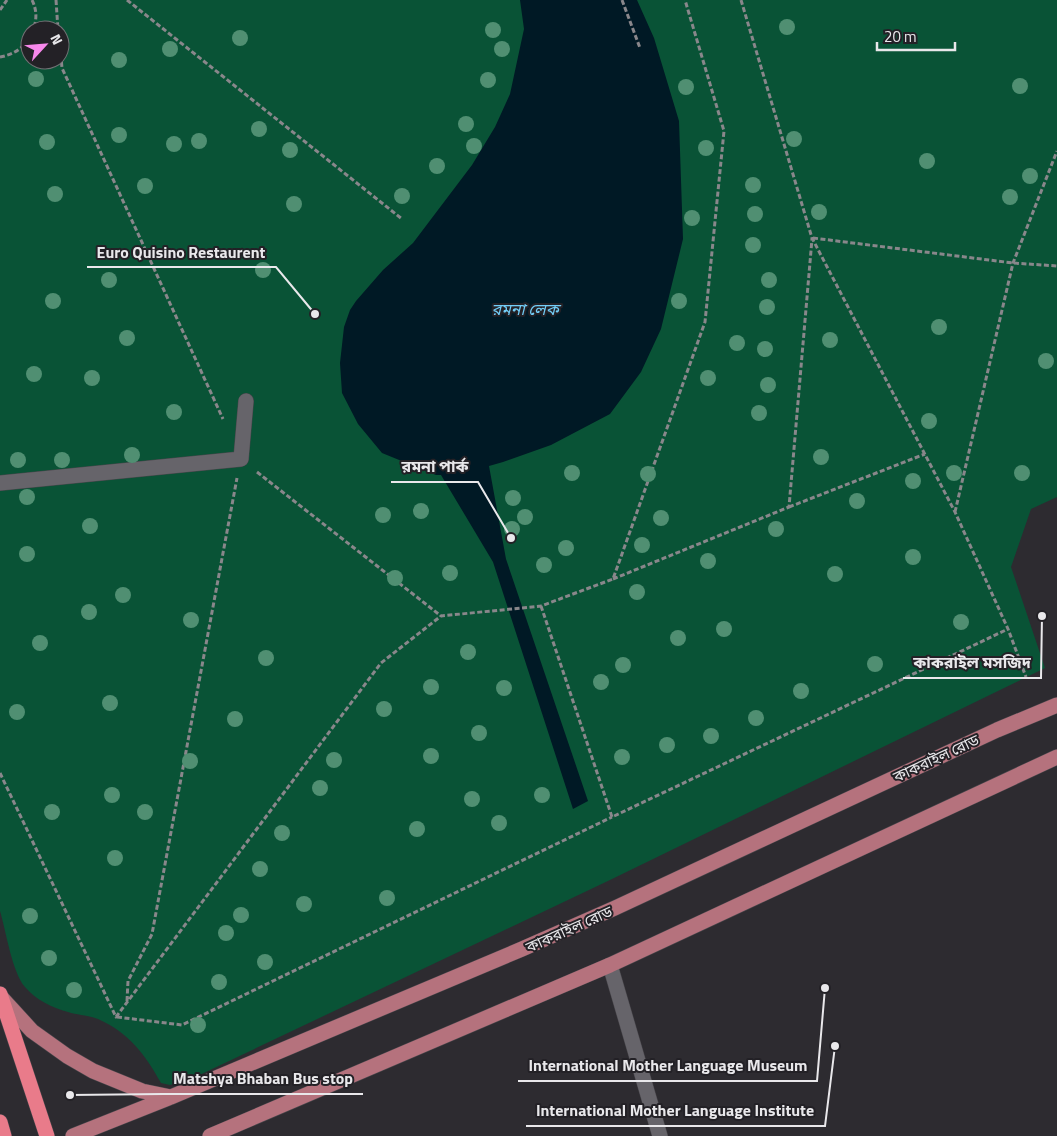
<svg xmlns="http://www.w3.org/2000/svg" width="1057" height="1136" viewBox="0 0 1057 1136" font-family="'Titillium Web','Noto Sans Bengali',sans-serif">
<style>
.green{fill:#095336;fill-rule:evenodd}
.water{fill:#001925}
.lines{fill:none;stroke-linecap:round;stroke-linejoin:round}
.lane-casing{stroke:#48464b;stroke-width:16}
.street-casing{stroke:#48464b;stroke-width:16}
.primary-casing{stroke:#48464b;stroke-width:16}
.highway-casing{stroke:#48464b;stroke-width:16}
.path{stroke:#89878b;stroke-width:3;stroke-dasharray:5 2.5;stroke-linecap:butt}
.lane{stroke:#66646a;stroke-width:15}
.street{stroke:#66646a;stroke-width:15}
.primary{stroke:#b5727d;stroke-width:15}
.highway{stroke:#e97b8a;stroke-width:15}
.tree{fill:#508f72}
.labels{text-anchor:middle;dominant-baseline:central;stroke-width:4;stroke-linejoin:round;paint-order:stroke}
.street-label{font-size:15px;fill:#e9e8eb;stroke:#232126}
.water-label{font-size:16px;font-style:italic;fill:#72cef8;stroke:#232126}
.leader{fill:none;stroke:#e9e8eb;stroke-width:2}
.callout-dot{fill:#e9e8eb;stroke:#232126;stroke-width:2}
.callout-label{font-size:16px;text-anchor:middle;font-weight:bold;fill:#e9e8eb;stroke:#232126;stroke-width:4;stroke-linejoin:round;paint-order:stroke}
</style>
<rect width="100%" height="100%" fill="#2d2b30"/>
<path class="green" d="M0 0H1057V497L1031 509 1011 567 1045 668 610 880 191 1079 170 1085 161 1083C145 1054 129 1033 98 1019 88 1015 77 1015 68 1012 52 1008 35 999 25 987 12 972 6 931 0 911ZM30 30H60V60H30Z"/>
<path class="water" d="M520 0H637L654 38 679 121 683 239 661 329 641 372 610 414 551 445 503 462 489 466 506 559 588 801 573 809 493 562 441 475H436L382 453 358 424 342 393 340 363 344 327 350 310 356 301 383 270 413 243 472 165 495 127 510 94 524 29Z"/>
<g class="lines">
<g class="lane-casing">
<path id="lane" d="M0 483 241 459 246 401"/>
</g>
<g class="street-casing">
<path id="street" d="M610 965 660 1136"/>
</g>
<g class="primary-casing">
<path id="primary" d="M0 996 32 1031 67 1056 93 1071 142 1091 171 1097
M73 1136 171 1097 522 949 615 908 997 730 1057 705
M210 1136 610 965 1057 757"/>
</g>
<g class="highway-casing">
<path id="highway" d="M0 994 47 1136
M0 1122 4 1136"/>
</g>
<path class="path" d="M32 0C37 10 37 20 33 30
M56 0 58 30
M127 0 402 219
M622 0 640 48
M741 0 812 238 955 512 1008 629 1026 677
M0 10 7 0
M60 47 62 68 223 419
M0 57C12 55 25 48 30 36
M813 238 1013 263 1057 266
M257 472 441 616
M789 507 925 454
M955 512 1013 263 1057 151
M613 579 789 507 812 239
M541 606 612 817 1008 629
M0 773 116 1017 381 663 441 616 541 606 613 579 705 322 724 131 685 0
M127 1001 128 981 152 934 237 478
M117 1017 182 1025 612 817"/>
<use href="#lane" class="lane"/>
<use href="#street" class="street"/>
<use href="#primary" class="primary"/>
<use href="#highway" class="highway"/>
</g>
<g class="tree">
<circle cx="787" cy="27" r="8"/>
<circle cx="493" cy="30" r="8"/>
<circle cx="240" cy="38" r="8"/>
<circle cx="170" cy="49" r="8"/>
<circle cx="502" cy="49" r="8"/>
<circle cx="119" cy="60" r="8"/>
<circle cx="36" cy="79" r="8"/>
<circle cx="488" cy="80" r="8"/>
<circle cx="1020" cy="86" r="8"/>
<circle cx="686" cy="87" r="8"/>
<circle cx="466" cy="124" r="8"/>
<circle cx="259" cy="129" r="8"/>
<circle cx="119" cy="135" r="8"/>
<circle cx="794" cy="139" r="8"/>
<circle cx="199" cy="141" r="8"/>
<circle cx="47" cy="142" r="8"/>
<circle cx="174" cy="144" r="8"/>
<circle cx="474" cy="146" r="8"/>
<circle cx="706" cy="148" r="8"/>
<circle cx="290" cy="150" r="8"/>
<circle cx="927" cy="161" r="8"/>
<circle cx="437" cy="166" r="8"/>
<circle cx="1030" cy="176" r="8"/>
<circle cx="753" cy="185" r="8"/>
<circle cx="145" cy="186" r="8"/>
<circle cx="55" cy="194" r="8"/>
<circle cx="402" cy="196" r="8"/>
<circle cx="1010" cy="197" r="8"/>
<circle cx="294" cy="204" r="8"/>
<circle cx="819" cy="212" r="8"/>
<circle cx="755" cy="214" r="8"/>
<circle cx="692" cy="218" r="8"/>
<circle cx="753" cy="245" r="8"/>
<circle cx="263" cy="270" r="8"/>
<circle cx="109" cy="280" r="8"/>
<circle cx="769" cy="280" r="8"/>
<circle cx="53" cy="301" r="8"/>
<circle cx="679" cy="301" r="8"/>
<circle cx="767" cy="307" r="8"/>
<circle cx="939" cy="327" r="8"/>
<circle cx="127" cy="338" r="8"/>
<circle cx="830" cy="340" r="8"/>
<circle cx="737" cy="343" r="8"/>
<circle cx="765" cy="349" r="8"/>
<circle cx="1046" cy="361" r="8"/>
<circle cx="34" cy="374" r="8"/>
<circle cx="92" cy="378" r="8"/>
<circle cx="708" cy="378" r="8"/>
<circle cx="768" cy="385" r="8"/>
<circle cx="174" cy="412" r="8"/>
<circle cx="759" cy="413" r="8"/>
<circle cx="929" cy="421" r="8"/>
<circle cx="132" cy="455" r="8"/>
<circle cx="821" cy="457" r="8"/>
<circle cx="18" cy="460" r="8"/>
<circle cx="62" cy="460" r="8"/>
<circle cx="572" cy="473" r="8"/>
<circle cx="954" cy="473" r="8"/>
<circle cx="1022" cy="473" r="8"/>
<circle cx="648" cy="474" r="8"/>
<circle cx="913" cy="481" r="8"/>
<circle cx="27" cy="497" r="8"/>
<circle cx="513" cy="498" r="8"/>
<circle cx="857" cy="501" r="8"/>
<circle cx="421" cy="511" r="8"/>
<circle cx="383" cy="515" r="8"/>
<circle cx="525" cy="517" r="8"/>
<circle cx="661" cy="518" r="8"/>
<circle cx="90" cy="526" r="8"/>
<circle cx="512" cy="529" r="8"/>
<circle cx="776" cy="529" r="8"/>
<circle cx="642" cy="545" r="8"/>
<circle cx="566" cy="548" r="8"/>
<circle cx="27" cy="554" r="8"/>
<circle cx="913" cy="557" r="8"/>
<circle cx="708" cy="561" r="8"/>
<circle cx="544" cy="565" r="8"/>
<circle cx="450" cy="573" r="8"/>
<circle cx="835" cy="574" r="8"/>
<circle cx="395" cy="578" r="8"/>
<circle cx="637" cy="592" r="8"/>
<circle cx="123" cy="595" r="8"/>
<circle cx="89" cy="612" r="8"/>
<circle cx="191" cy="620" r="8"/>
<circle cx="961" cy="622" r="8"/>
<circle cx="724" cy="629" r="8"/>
<circle cx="678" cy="638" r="8"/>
<circle cx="40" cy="643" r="8"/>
<circle cx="468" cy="652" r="8"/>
<circle cx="266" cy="658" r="8"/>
<circle cx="875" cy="664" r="8"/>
<circle cx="623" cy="665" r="8"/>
<circle cx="601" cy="682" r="8"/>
<circle cx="431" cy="687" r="8"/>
<circle cx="504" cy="688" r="8"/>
<circle cx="801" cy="691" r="8"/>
<circle cx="110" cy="703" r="8"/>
<circle cx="384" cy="709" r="8"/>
<circle cx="17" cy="712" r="8"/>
<circle cx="756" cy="718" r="8"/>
<circle cx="235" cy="719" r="8"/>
<circle cx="479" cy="733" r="8"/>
<circle cx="711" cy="736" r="8"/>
<circle cx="667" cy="745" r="8"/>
<circle cx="431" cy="756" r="8"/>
<circle cx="622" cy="757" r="8"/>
<circle cx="334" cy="760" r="8"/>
<circle cx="190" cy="761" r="8"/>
<circle cx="320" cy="788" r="8"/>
<circle cx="112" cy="795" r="8"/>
<circle cx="542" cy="795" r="8"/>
<circle cx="472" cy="799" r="8"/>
<circle cx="52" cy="812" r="8"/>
<circle cx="145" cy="812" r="8"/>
<circle cx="499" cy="823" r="8"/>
<circle cx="417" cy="829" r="8"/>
<circle cx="282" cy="833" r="8"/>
<circle cx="115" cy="858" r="8"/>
<circle cx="260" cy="869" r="8"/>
<circle cx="387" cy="898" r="8"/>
<circle cx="304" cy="904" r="8"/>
<circle cx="241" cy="915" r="8"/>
<circle cx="30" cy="916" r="8"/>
<circle cx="226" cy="933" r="8"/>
<circle cx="49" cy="958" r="8"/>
<circle cx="265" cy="962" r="8"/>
<circle cx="219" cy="982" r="8"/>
<circle cx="74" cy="990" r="8"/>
<circle cx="198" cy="1025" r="8"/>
</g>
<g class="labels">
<g class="street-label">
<text transform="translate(936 758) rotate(-25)">কাকরাইল রোড</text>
<text transform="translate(569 929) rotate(-24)">কাকরাইল রোড</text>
</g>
<g class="water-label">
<text x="525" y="309">রমনা লেক</text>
</g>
</g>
<path class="leader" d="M315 314L276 267H87M511 538L478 482H391M1042 616L1041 678H903M825 988L817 1081H518M70 1095L163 1094H363M835 1046L825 1126H526"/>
<g class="callout-dot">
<circle cx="315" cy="314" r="5"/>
<circle cx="511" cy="538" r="5"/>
<circle cx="1042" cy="616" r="5"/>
<circle cx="825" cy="988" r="5"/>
<circle cx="70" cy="1095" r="5"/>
<circle cx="835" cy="1046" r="5"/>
</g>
<g class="callout-label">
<text x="181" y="258">Euro Quisino Restaurent</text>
<text x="435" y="472">রমনা পার্ক</text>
<text x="972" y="668">কাকরাইল মসজিদ</text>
<text x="668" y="1071">International Mother Language Museum</text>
<text x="263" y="1084">Matshya Bhaban Bus stop</text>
<text x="675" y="1116">International Mother Language Institute</text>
</g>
<g transform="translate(45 45) rotate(64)"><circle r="24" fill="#232126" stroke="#727175"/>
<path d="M0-4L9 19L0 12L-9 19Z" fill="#f788eb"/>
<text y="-8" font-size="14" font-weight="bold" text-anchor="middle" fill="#e9e8eb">N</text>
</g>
<path d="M877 42v8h78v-8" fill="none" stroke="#e9e8eb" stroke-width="2.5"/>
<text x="884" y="42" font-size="15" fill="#e9e8eb" stroke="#232126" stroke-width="4" paint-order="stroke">20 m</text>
</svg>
